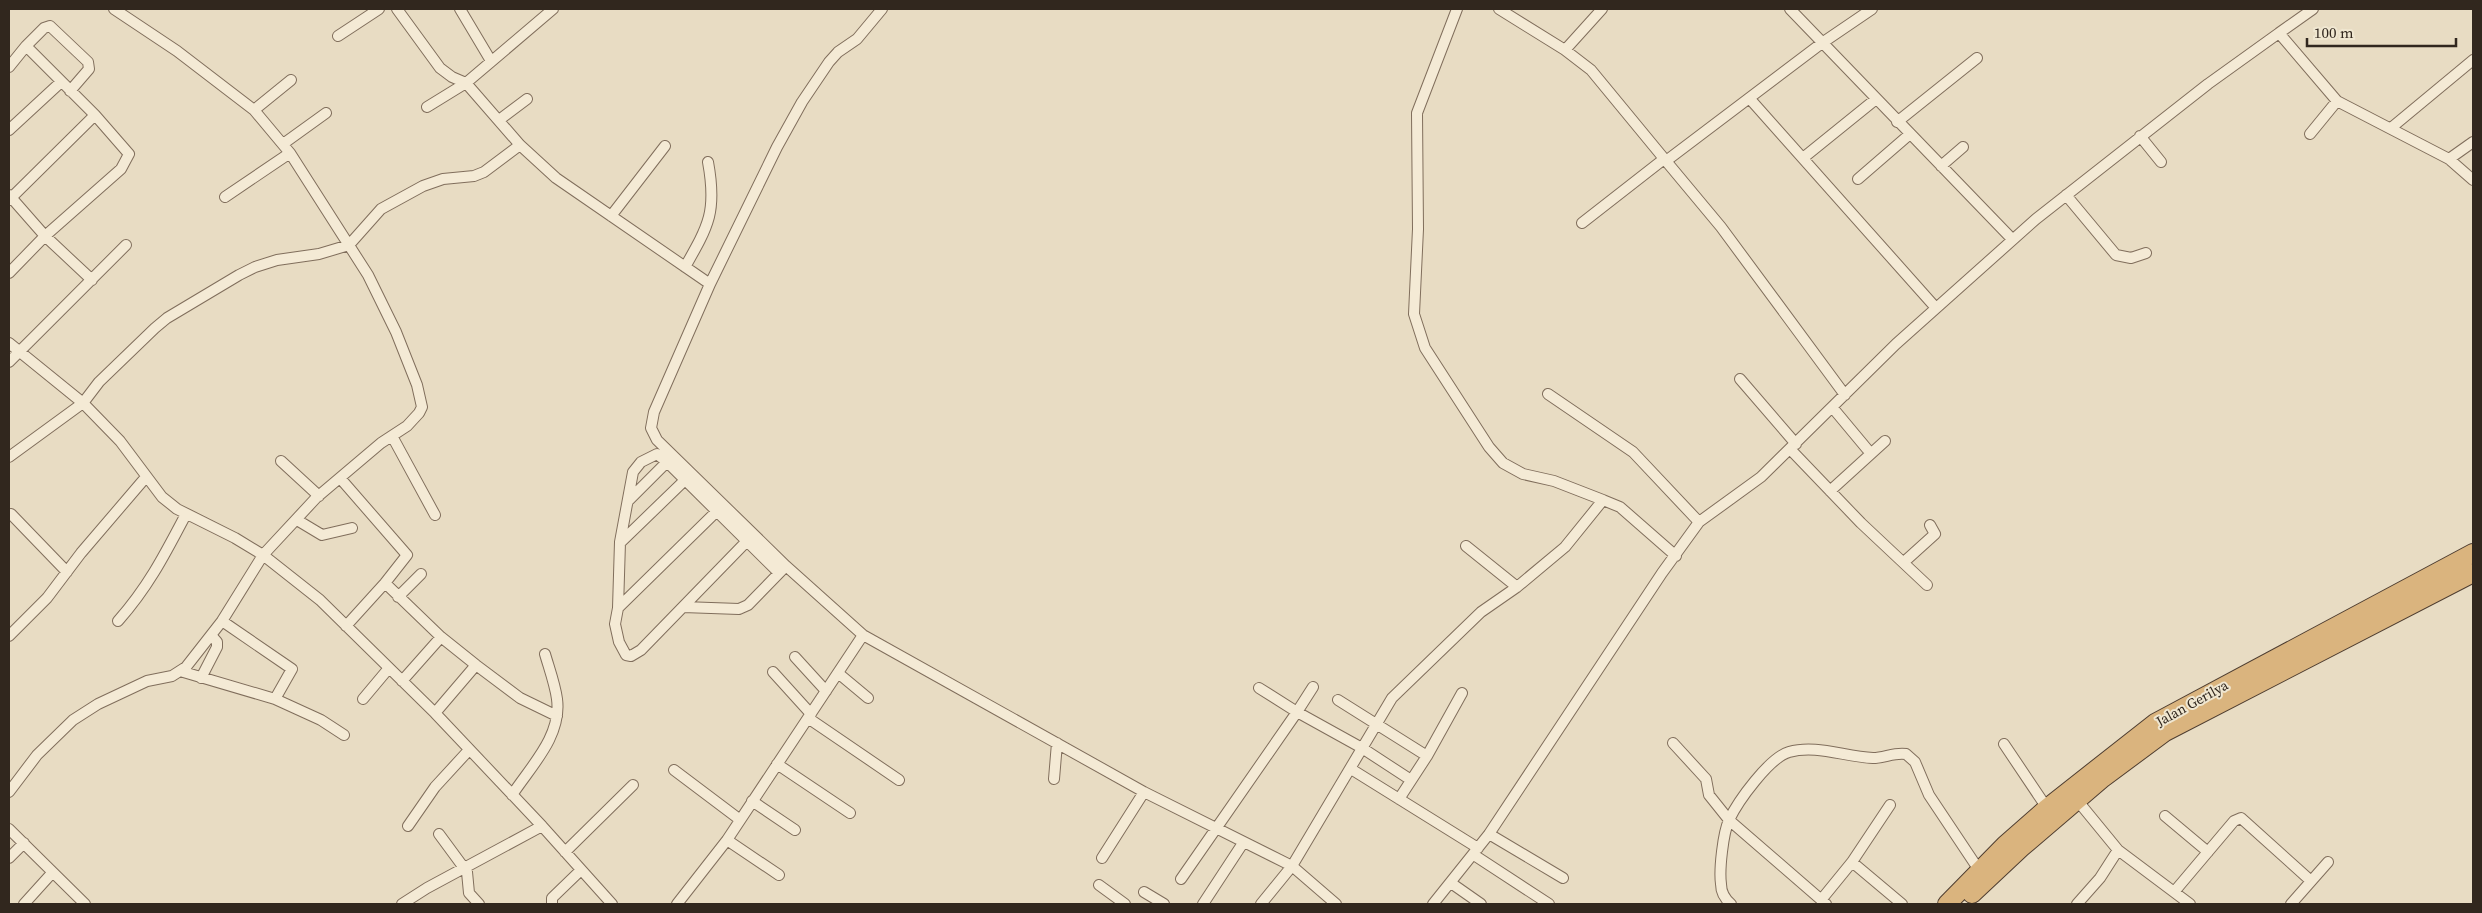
<svg xmlns="http://www.w3.org/2000/svg" width="2482" height="913" viewBox="0 0 2482 913" font-family="'Source Serif 4',serif">
<style>
.lines{fill:none;stroke-linecap:round;stroke-linejoin:round}
.minor-casing{stroke:#806e5c;stroke-width:12}
.trunk-casing{stroke:#4e3d30;stroke-width:20}
.minor{stroke:#f4ead5;stroke-width:10}
.trunk{stroke:#dab47e;stroke-width:18}
.labels{text-anchor:middle;dominant-baseline:central;stroke-width:4;stroke-linejoin:round;paint-order:stroke}
.street-label{font-size:14px;fill:#31271e;stroke:#f0e7d1}
</style>
<rect width="100%" height="100%" fill="#e8dcc3"/>
<g class="lines">
<g class="minor-casing">
<path id="minor" d="M114 9 177 51 254 110 290 153 368 275 396 332 417 385 422 407 419 413 407 426 381 443 316 498 263 555 320 600 435 713 542 826
M397 9 440 68 452 77 466 83 520 145 556 178 710 284 654 412 651 428 657 440 786 566 863 635 1144 792 1292 866 1336 904
M460 9 491 61
M1457 9 1417 113 1418 229 1414 314 1425 348 1489 447 1503 463 1523 474 1554 481 1603 500
M1499 9 1565 50 1591 70 1666 161 1822 43 1872 9
M1790 9 2012 239
M2279 33 2313 9
M338 36 379 9
M26 46 44 28 50 26 88 62 89 69 70 91
M1565 50 1602 9
M9 67 26 46 95 115 129 154 121 169 45 236 9 273
M1750 99 1936 308
M427 107 466 83 553 9
M254 110 291 80
M499 120 527 99
M1897 122 1977 58
M2391 128 2473 60
M9 130 61 82
M2310 134 2337 101
M2140 136 2161 162
M283 144 326 113
M1803 158 1876 99
M2449 159 2473 142
M1666 161 1721 227 1845 395
M1941 166 1963 147
M1858 179 1910 134
M9 195 45 236 92 280
M2066 195 2116 255 2131 258 2146 253
M225 197 290 153
M9 200 95 115
M611 216 665 146
M1582 223 1664 159
M685 267C709 225 717 211 708 162
M710 284 777 147 802 102 829 62 838 52 857 39 882 9
M9 343 83 403 9 457
M9 362 126 245
M1740 379 1796 444
M1548 394 1633 452 1699 522
M1832 407 1867 449
M392 436 435 515
M1790 449 1861 523 1927 585
M281 461 319 496
M340 478 407 555 385 583 346 626
M1830 491 1885 441
M628 501 667 462
M11 514 67 572
M297 520 322 535 352 528
M747 541 641 650 631 656 626 655 619 642 615 624 618 608 620 542 633 472 641 462 657 454 667 462 779 573
M621 542 685 480
M1466 546 1517 587
M1904 562 1935 534 1930 525
M385 583 441 637 476 665 520 698 557 716
M398 597 421 574
M683 607 739 609 748 605 784 568
M618 608 717 511
M118 621C148 587 164 556 185 516
M9 636 47 598 81 553 146 477
M795 657 826 691
M180 671 275 699 292 669 222 621
M773 672 811 714
M838 673 868 698
M201 678 217 647V642L211 635
M402 681 441 637
M1259 688 1297 712 1313 687
M275 699 321 720 344 735
M363 699 389 668
M1338 700 1427 756 1462 693
M435 713 476 665
M808 718 899 780
M1673 743 1706 779 1709 795 1729 820 1826 904
M2004 744 2047 808
M777 764 850 813
M1351 769 1478 848
M674 770 739 819
M1054 779 1057 743
M9 792 37 755 73 720 98 704 147 681 172 676 186 667 222 621 263 555 235 538 177 509 162 497 120 441 83 403 99 382 155 328 167 318 239 275 255 267 277 260 319 254 349 245 381 209 423 186 443 179 474 176 484 172 520 145
M512 795C531 766 562 736 557 699 555 684 549 668 545 654
M1399 799 1427 756
M2077 800 2118 850 2190 904
M752 801 795 830
M2165 816 2208 852
M408 826 435 787 469 750
M9 829 85 904
M439 834 467 872 469 893 479 904
M1489 834 1563 878
M727 840 779 875
M565 852 633 785
M1474 855 1549 904
M9 858 24 843
M1102 858 1144 792
M1852 862 1902 904
M1181 879 1297 712 1362 748 1411 780
M1451 883 1481 904
M1099 885 1125 904
M1144 892 1164 904
M2174 892 2234 821 2241 818 2311 881
M1821 900 1852 862 1890 805
M24 904 52 873
M402 904 427 888 542 826 612 904
M552 904V898L581 870
M677 904 727 840 863 635
M1203 904 1243 843
M1261 904 1292 866 1392 698 1481 612 1517 587 1565 547 1603 500 1620 507 1676 556
M1433 904 1489 834 1662 573 1699 522 1761 477 1896 344 2036 219 2208 84 2279 33 2337 101 2449 159 2473 180
M1731 904C1725 899 1721 893 1721 884 1719 870 1723 833 1729 820 1738 801 1769 758 1789 752 1816 744 1845 757 1873 758 1884 758 1895 752 1906 754L1915 762 1929 795 1979 870
M2077 904 2100 878 2118 850
M2291 904 2328 862"/>
</g>
<g class="trunk-casing">
<path id="trunk" d="M1972 894 2021 848 2103 778 2165 732 2473 573
M1947 904 2005 845 2047 808 2155 723 2473 553"/>
</g>
<use href="#minor" class="minor"/>
<use href="#trunk" class="trunk"/>
</g>
<g class="labels">
<g class="street-label">
<text transform="translate(2192 703) rotate(-29)">Jalan Gerilya</text>
</g>
</g>
<rect width="2482" height="913" fill="none" stroke="#31271e" stroke-width="20"/>
<path d="M2307 38v8h149v-8" fill="none" stroke="#31271e" stroke-width="2.5"/>
<text x="2314" y="38" font-size="15" fill="#31271e" stroke="#f0e7d1" stroke-width="4" paint-order="stroke">100 m</text>
</svg>
